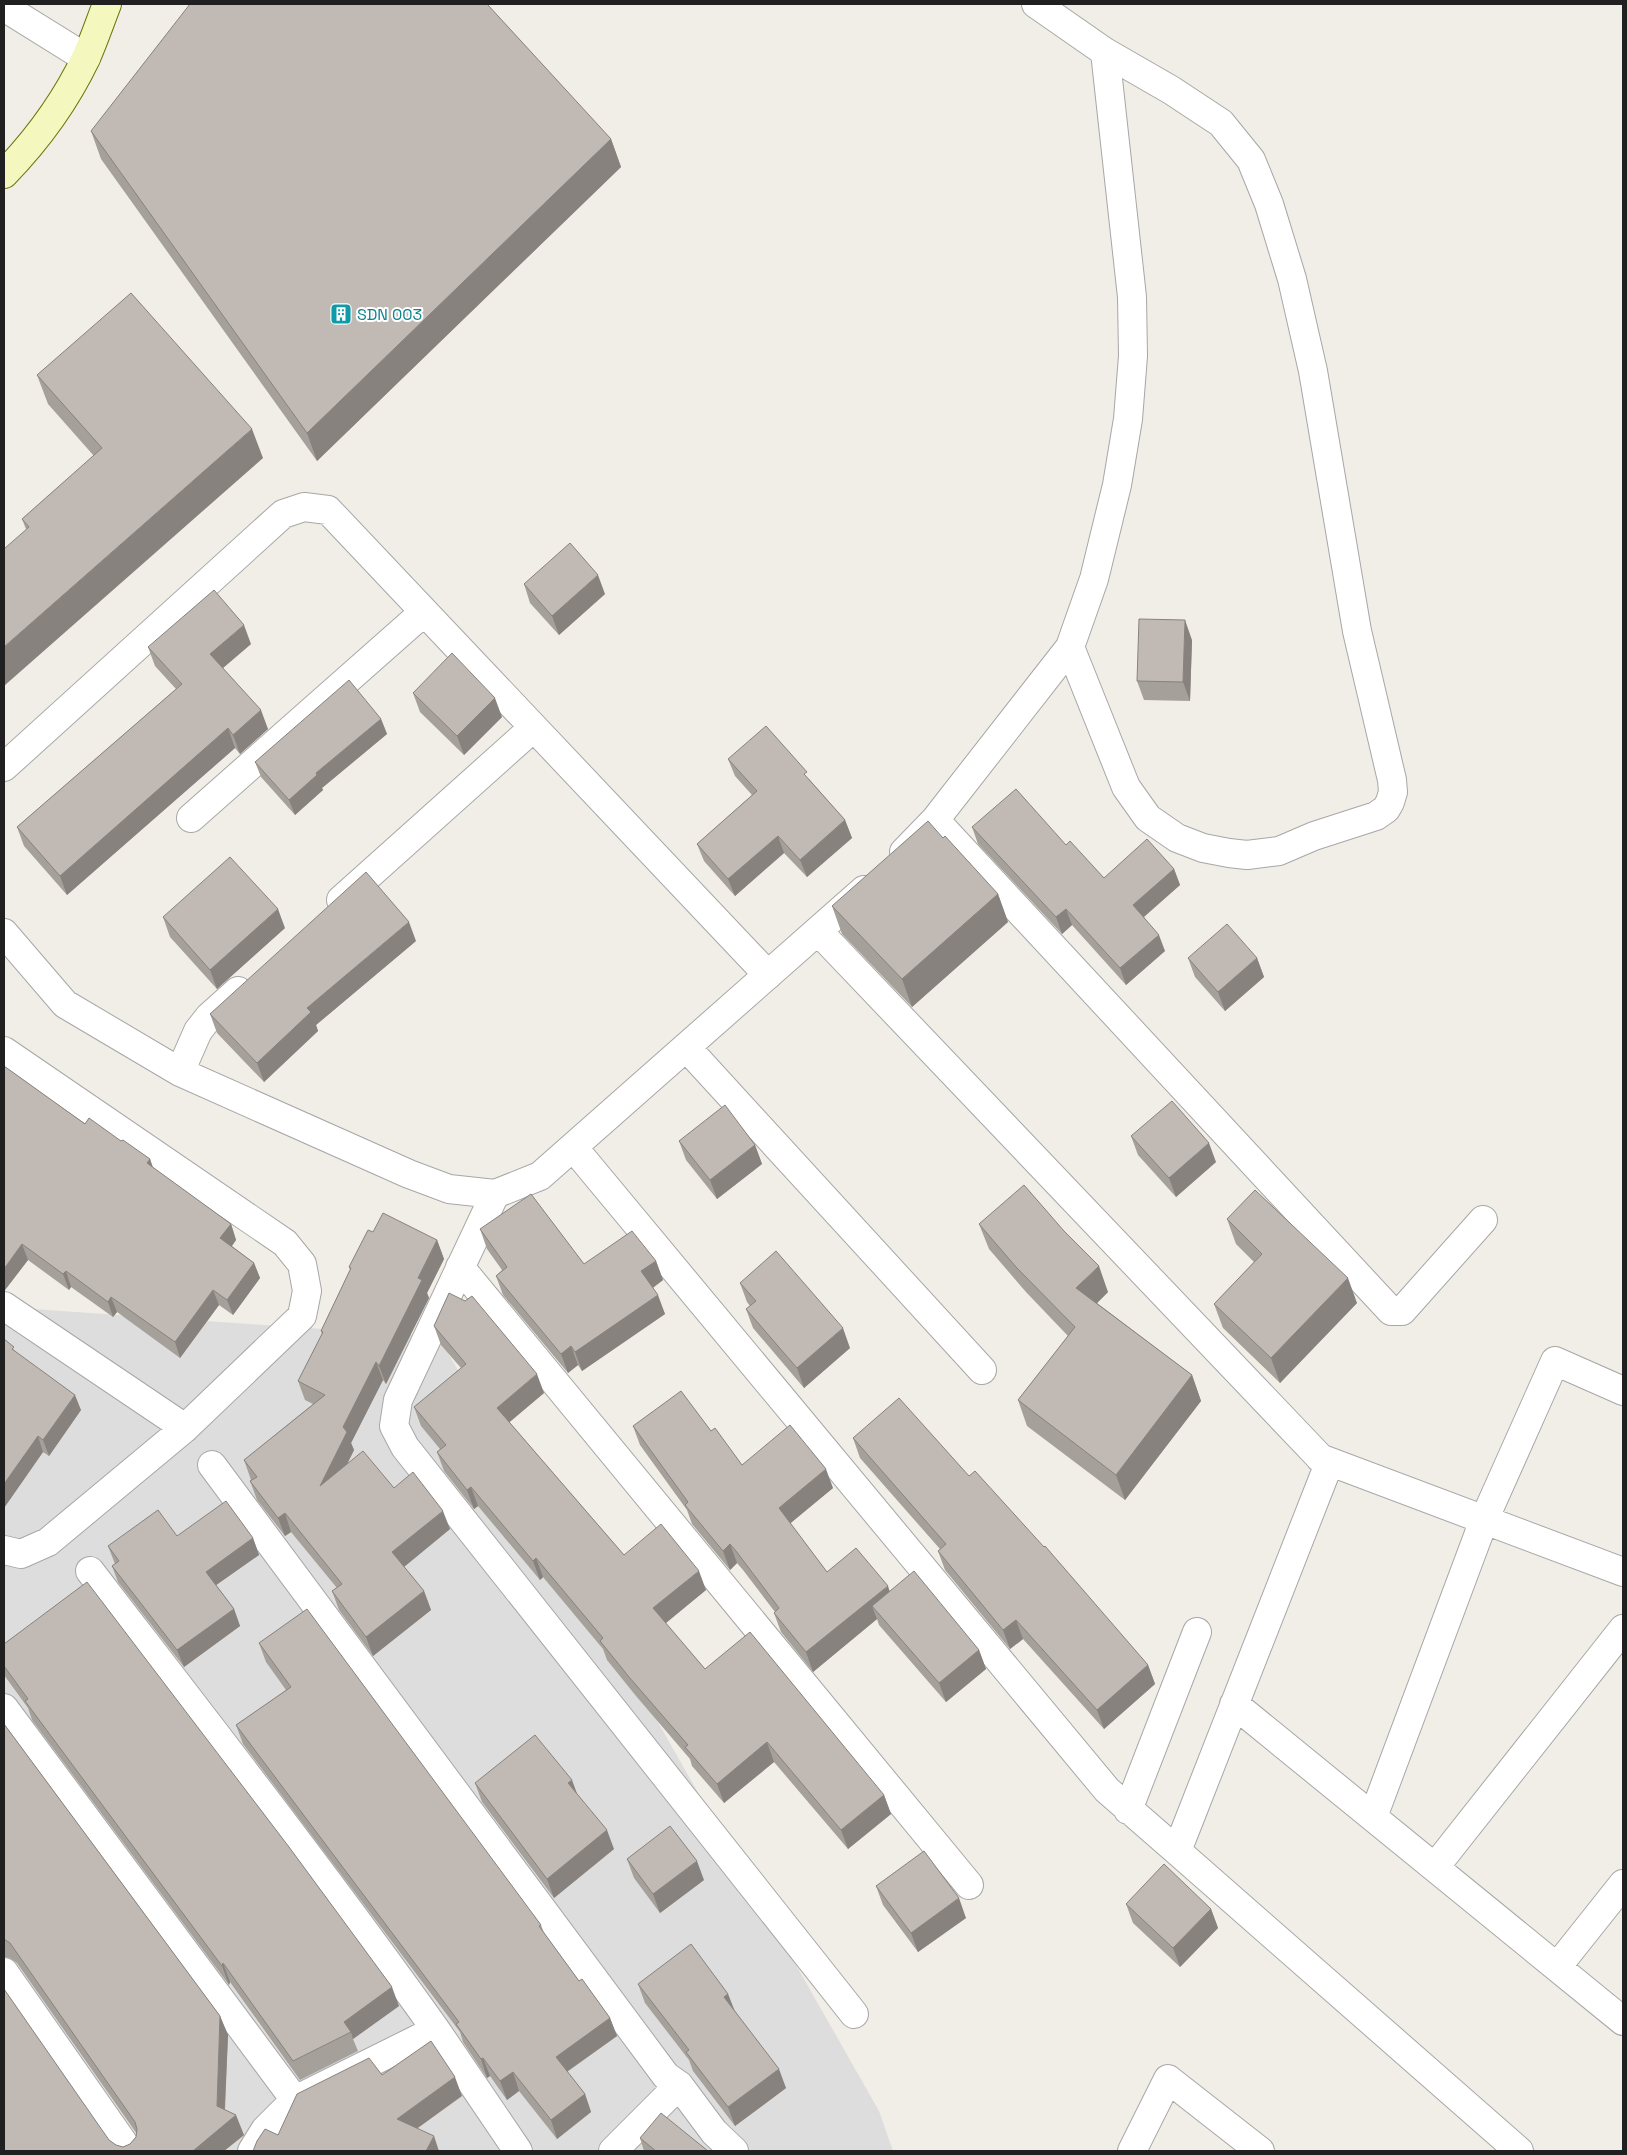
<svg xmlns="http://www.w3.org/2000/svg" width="1627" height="2155" viewBox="0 0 1627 2155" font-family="'Space Grotesk',sans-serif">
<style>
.residential{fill:#dedddd}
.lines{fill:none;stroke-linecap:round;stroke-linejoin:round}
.street-casing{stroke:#a7a7a7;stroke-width:30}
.secondary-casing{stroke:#6a7708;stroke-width:30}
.street{stroke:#fff;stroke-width:28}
.secondary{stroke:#f4f8be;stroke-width:28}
.wall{fill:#a6a09b}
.shaded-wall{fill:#87827e}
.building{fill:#c1bab4;stroke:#87827e}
.labels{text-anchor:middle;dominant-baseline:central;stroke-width:4;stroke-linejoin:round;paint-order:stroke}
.culture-label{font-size:16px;fill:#0d838f;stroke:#fff;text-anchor:start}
</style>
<rect width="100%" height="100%" fill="#f1eee7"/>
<path class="residential" d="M4 1307 439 1337 879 2111 893 2151H4Z"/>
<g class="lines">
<g class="street-casing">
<path id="street" d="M1036 4 1105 52 1171 90 1221 123 1251 160 1269 204 1292 279 1313 371 1357 631 1392 780 1393 792 1390 802 1386 809 1376 816 1314 836 1279 851 1247 855 1229 853 1203 848 1177 838 1148 818 1126 787 1070 647 1094 579 1117 485 1128 419 1133 356 1132 297 1105 52
M4 7 86 58
M4 767 283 514 304 507 328 510 768 975
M191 818 424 612
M935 820 1391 1311H1402L1483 1220
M904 852 935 820 1070 647
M341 900 533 728
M818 931 1328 1466 1177 1851 1519 2151
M4 933 65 1004 180 1072 409 1174 449 1189 495 1194 540 1176 864 890
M686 1047 982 1370
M4 1051 285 1243 302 1264 307 1291 302 1316 185 1428 48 1542 21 1554 4 1550
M180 1072 198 1031 209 1017 238 991
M573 1147 1107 1790 1177 1851
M495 1194 398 1400 394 1426 405 1447 854 2014
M460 1267 969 1885
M4 1306 185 1428
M1320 1458 1623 1572
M212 1465 666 2076 679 2085 714 2132 734 2151
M90 1571C207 1723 325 1874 436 2030L295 2100 265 2130 252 2151
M1234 1704 1623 2021
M4 1708 295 2100
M1128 1810 1197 1632
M1373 1817 1484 1520 1555 1361 1623 1391
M1435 1867 1623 1629
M1557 1967 1623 1884
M4 1972 129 2151
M436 2030 518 2151
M613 2151 679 2085
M1132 2151 1168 2079 1260 2151"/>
</g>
<g class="secondary-casing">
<path id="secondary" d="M4 174C36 141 66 100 86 58 94 40 100 22 107 4"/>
</g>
<use href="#street" class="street"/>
<use href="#secondary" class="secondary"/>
</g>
<path class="wall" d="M91 131 611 139 621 167 317 461 101 159Z
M37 375 263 458 26 529 22 519 94 456 48 404Z
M524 584 605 594 559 635 530 603Z
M1192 640 1190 701 1144 700 1137 681Z
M251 644 223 668 268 729 240 754 235 748 67 895 24 846 17 827 176 689 155 666 148 647Z
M413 693 502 717 464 755 420 712Z
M381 719 387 734 322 788 323 790 295 815 261 777 255 762Z
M728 759 809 779 845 820 852 838 807 877 784 853 735 896 704 861 697 844 752 795 735 776Z
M972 827 1104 878 1174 869 1180 885 1144 917 1165 951 1126 985 1072 925 1062 934 978 844Z
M998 894 1008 922 912 1007 842 934 832 906Z
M163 917 285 928 217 989 170 937Z
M416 941 316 1025 318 1031 264 1082 217 1033 210 1014Z
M1188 958H1257L1264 977 1225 1011 1195 977Z
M4 1066 85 1124 121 1141 150 1159 153 1168 231 1224 236 1240 232 1246 254 1263 260 1278 233 1315 219 1305 180 1358 117 1312 113 1317 71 1287 69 1290 28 1260 5 1290 4 1291Z
M1131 1136 1216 1162 1176 1197 1138 1155Z
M679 1141 755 1145 762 1164 717 1199 686 1160Z
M1227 1219 1357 1303 1280 1383 1223 1328 1214 1304 1254 1262 1236 1244Z
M979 1224 1108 1292 1097 1303 1192 1375 1201 1401 1125 1500 1027 1426 1018 1400 1068 1336 1026 1292 989 1249Z
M480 1229 584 1264 656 1261 663 1280 653 1288 665 1314 582 1371 578 1365 568 1373 503 1295 496 1276 502 1270 487 1249Z
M373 1232 437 1240 444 1259 427 1293 429 1298 386 1384 383 1380 351 1443 354 1450 347 1464 394 1488 450 1529 404 1567 424 1591 431 1610 373 1656 339 1610 332 1591 337 1588 291 1532 285 1536 257 1500 250 1481 251 1480 244 1460 313 1404 305 1400 298 1381 322 1334 321 1331 350 1270 349 1267Z
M740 1283 850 1348 804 1388 753 1328 746 1309 750 1306 747 1302Z
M434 1326 544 1393 509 1422 624 1555 706 1590 665 1623 705 1669 884 1795 891 1814 848 1849 774 1762 724 1803 692 1766 690 1759 636 1696 607 1660 603 1649 543 1577 540 1580 478 1506 474 1509 444 1471 437 1452 440 1449 421 1426 414 1407 461 1368 441 1345Z
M4 1339 16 1352 81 1410 49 1456 43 1452 4 1508Z
M633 1426 711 1431 742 1465 833 1488 790 1523 827 1572 890 1591 979 1650 986 1669 946 1702 879 1625 877 1619 813 1672 781 1632 774 1613 775 1612 743 1570 737 1563 730 1570 692 1524 687 1510 640 1445Z
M853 1438 969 1476 1148 1665 1155 1684 1104 1729 1023 1639 1010 1649 945 1570 938 1551 940 1549 860 1458Z
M177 1536 253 1538 259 1555 216 1585 234 1609 240 1626 184 1667 118 1582 112 1566 115 1564 108 1546Z
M259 1643 541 1925 544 1933 579 1981 610 2018 617 2036 567 2072 585 2094 591 2112 557 2139 519 2091 507 2100 490 2076 487 2078 463 2042 460 2032 243 1744 236 1725 286 1690 266 1662Z
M4 1644 399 2006 353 2039 358 2051 300 2080 230 1982 229 1985 32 1720 28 1708 4 1675Z
M4 1724 220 2016 228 2035 225 2110 244 2135 224 2151H4L109 2140 116 2145 123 2147 130 2144 136 2137 137 2134 17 1963 10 1958 4 1957Z
M475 1783 614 1849 554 1898 482 1802Z
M627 1859 704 1880 660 1913 634 1878Z
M876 1886 966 1918 918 1952 883 1905Z
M1126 1904 1211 1909 1218 1928 1180 1967 1133 1923Z
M638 1984 728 1994 735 2011 786 2088 735 2126 693 2071 689 2060 645 2003Z
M640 2138 708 2151H644Z"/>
<path class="shaded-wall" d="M611 139 621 167 317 461 307 433Z
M252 429 263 458 4 686V647Z
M598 575 605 594 559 635 552 616Z
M1185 620 1192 640 1190 701 1183 682Z
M244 625 251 644 217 673 210 654Z
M495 698 502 717 464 755 457 736Z
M261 710 268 729 240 754 233 735Z
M381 719 387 734 322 788 323 790 295 815 289 800 316 773Z
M228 728 235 748 67 895 60 876Z
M845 820 852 838 807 877 800 860Z
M778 836 784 853 735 896 728 879Z
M1174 869 1180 885 1139 921 1133 905Z
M998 894 1008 922 912 1007 902 979Z
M278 909 285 928 217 989 210 970Z
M1066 909 1072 925 1062 934 1056 917Z
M409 922 416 941 316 1025 318 1031 264 1082 257 1063 307 1008Z
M1159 935 1165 951 1126 985 1120 968Z
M1257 958 1264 977 1225 1011 1218 992Z
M1209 1143 1216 1162 1176 1197 1169 1178Z
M755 1145 762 1164 717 1199 710 1180Z
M150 1159 155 1174 147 1163Z
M231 1224 236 1240 226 1254 220 1238Z
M437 1240 444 1259 427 1293 429 1298 386 1384 379 1366 418 1278Z
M22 1244 28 1260 5 1290 4 1287V1269Z
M656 1261 663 1280 648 1291 641 1271Z
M254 1263 260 1278 233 1315 227 1300Z
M1099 1266 1108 1292 1086 1314 1076 1288Z
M66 1271 71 1287 69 1290 63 1274Z
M1348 1278 1357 1303 1280 1383 1271 1358Z
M213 1290 219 1305 180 1358 175 1342Z
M658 1295 665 1314 582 1371 575 1352Z
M111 1297 117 1312 113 1317 108 1302Z
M843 1328 850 1348 804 1388 797 1368Z
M571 1346 578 1365 568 1373 561 1354Z
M376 1362 383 1380 351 1443 354 1450 327 1505 320 1486 343 1427Z
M537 1374 544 1393 504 1427 497 1408Z
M1192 1375 1201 1401 1125 1500 1116 1475Z
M75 1395 81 1410 49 1456 43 1440Z
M38 1436 43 1452 4 1508V1484Z
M826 1469 833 1488 786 1527 779 1508Z
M471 1487 478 1506 474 1509 467 1490Z
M443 1511 450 1529 399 1571 392 1552Z
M285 1513 291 1532 285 1536 278 1518Z
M253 1538 259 1555 212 1588 206 1572Z
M730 1544 737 1563 730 1570 723 1551Z
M536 1558 543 1577 540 1580 533 1561Z
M699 1571 706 1590 660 1628 653 1608Z
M888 1586 894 1605 872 1606 877 1619 813 1672 806 1652Z
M424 1591 431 1610 373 1656 366 1637Z
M234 1609 240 1626 184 1667 177 1650Z
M1016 1620 1023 1639 1010 1649 1003 1630Z
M979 1650 986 1669 946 1702 939 1683Z
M1148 1665 1155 1684 1104 1729 1097 1710Z
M767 1742 774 1762 724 1803 717 1784Z
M572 1780 579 1799 568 1783Z
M884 1795 891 1814 848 1849 841 1830Z
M607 1830 614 1849 554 1898 547 1879Z
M697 1861 704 1880 660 1913 653 1894Z
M959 1898 966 1918 918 1952 911 1933Z
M1211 1909 1218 1928 1180 1967 1173 1948Z
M223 1963 230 1982 229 1985 222 1966Z
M392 1987 399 2006 353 2039 351 2032 344 2022Z
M728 1994 735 2013 724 1997Z
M220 2016 228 2035 224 2125 236 2115 244 2135 224 2151H193L217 2106Z
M610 2018 617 2036 562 2075 556 2057Z
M483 2058 490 2076 487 2078 481 2059Z
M779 2069 786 2088 735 2126 728 2107Z
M513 2072 519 2091 507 2100 500 2081Z
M455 2077 462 2096 404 2138 397 2119Z
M585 2094 591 2112 557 2139 551 2120Z
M434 2136 439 2151H426Z"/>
<path class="building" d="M190 4H487L611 139 307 433 91 131Z
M131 293 252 429 4 647V549L29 527 22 519 102 448 37 375Z
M570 543 598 575 552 616 524 584Z
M214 590 244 625 210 654 261 710 233 735 228 728 60 876 17 827 182 684 148 647Z
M1139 619 1185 620 1183 682 1137 681Z
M452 653 495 698 457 736 413 693Z
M349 680 381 719 316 773 317 775 289 800 255 762Z
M766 726 807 772 804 774 845 820 800 860 778 836 728 879 697 844 757 791 728 759Z
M1016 789 1066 845 1070 841 1104 878 1147 839 1174 869 1133 905 1159 935 1120 968 1066 909 1056 917 972 827Z
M928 821 943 838 945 836 998 894 902 979 832 906Z
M230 857 278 909 210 970 163 917Z
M366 872 409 922 307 1008 311 1012 257 1063 210 1014Z
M1227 924 1257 958 1218 992 1188 958Z
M4 1066 85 1124 89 1118 121 1141 123 1140 150 1159 147 1163 231 1224 220 1238 254 1263 227 1300 213 1290 175 1342 111 1297 108 1302 66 1271 63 1274 22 1244 4 1269Z
M1172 1101 1209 1143 1169 1178 1131 1136Z
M725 1105 755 1145 710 1180 679 1141Z
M1024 1185 1064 1231 1099 1266 1076 1288 1192 1375 1116 1475 1018 1400 1075 1327 1016 1267 979 1224Z
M1255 1190 1348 1278 1271 1358 1214 1304 1262 1254 1227 1219Z
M531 1194 584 1264 632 1231 656 1261 641 1271 658 1295 575 1352 571 1346 561 1354 496 1276 507 1267 480 1229Z
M383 1213 437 1240 418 1278 422 1280 379 1366 376 1362 343 1427 347 1432 320 1486 363 1451 394 1488 413 1472 443 1511 392 1552 424 1591 366 1637 332 1591 342 1584 285 1513 278 1518 250 1481 257 1477 244 1460 325 1395 298 1381 323 1332 321 1331 351 1268 349 1267 368 1230 373 1232Z
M776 1251 843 1328 797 1368 746 1309 756 1301 740 1283Z
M449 1293 465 1301 472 1296 537 1374 497 1408 624 1555 661 1524 699 1571 653 1608 705 1669 750 1632 884 1795 841 1830 767 1742 717 1784 685 1747 688 1745 629 1677 600 1641 603 1638 536 1558 533 1561 471 1487 467 1490 437 1452 446 1445 414 1407 466 1364 434 1326Z
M4 1339 14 1347 12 1349 75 1395 43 1440 38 1436 4 1484Z
M681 1391 711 1431 715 1428 742 1465 790 1425 826 1469 779 1508 827 1572 856 1548 888 1586 806 1652 774 1613 779 1608 736 1551 730 1544 723 1551 685 1505 688 1502 633 1426Z
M899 1398 969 1476 975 1471 1044 1547 1045 1546 1148 1665 1097 1710 1016 1620 1003 1630 938 1551 946 1544 853 1438Z
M226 1501 253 1538 206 1572 234 1609 177 1650 112 1566 119 1561 108 1546 158 1510 177 1536Z
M914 1571 979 1650 939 1683 872 1606Z
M87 1582 289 1847 392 1987 344 2022 351 2032 293 2061 223 1963 222 1966 25 1701 28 1699 4 1666V1644Z
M307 1609 541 1925 539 1926 579 1981 582 1979 610 2018 556 2057 585 2094 551 2120 513 2072 500 2081 483 2058 481 2059 456 2024 459 2022 236 1725 291 1687 259 1643Z
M4 1724 220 2016 217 2106 236 2115 193 2151H4V1989L109 2140 116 2145 123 2147 130 2144 136 2137 137 2129 135 2122 10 1943 4 1939Z
M535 1735 572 1780 568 1783 607 1830 547 1879 475 1783Z
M670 1826 697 1861 653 1894 627 1859Z
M924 1851 959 1898 911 1933 876 1886Z
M1164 1864 1211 1909 1173 1948 1126 1904Z
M691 1944 728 1994 724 1997 779 2069 728 2107 686 2052 689 2050 638 1984Z
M431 2041 455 2077 397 2119 434 2136 426 2151H253L257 2141 265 2129 278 2135 297 2094 369 2058 382 2075Z
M661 2113 708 2151H656L640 2138Z"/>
<defs>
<g id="building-square" transform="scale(1.125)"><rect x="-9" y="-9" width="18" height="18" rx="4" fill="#0f9aa8" stroke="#fff"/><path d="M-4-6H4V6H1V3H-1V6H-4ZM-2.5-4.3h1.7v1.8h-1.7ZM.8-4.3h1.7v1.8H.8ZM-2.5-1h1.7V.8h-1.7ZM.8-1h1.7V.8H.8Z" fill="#fff"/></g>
</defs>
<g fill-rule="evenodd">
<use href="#building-square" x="341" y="314"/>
</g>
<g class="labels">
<g class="culture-label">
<text x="357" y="314">SDN 003</text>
</g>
</g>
<rect width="1627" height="2155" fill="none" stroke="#202020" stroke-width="10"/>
</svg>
